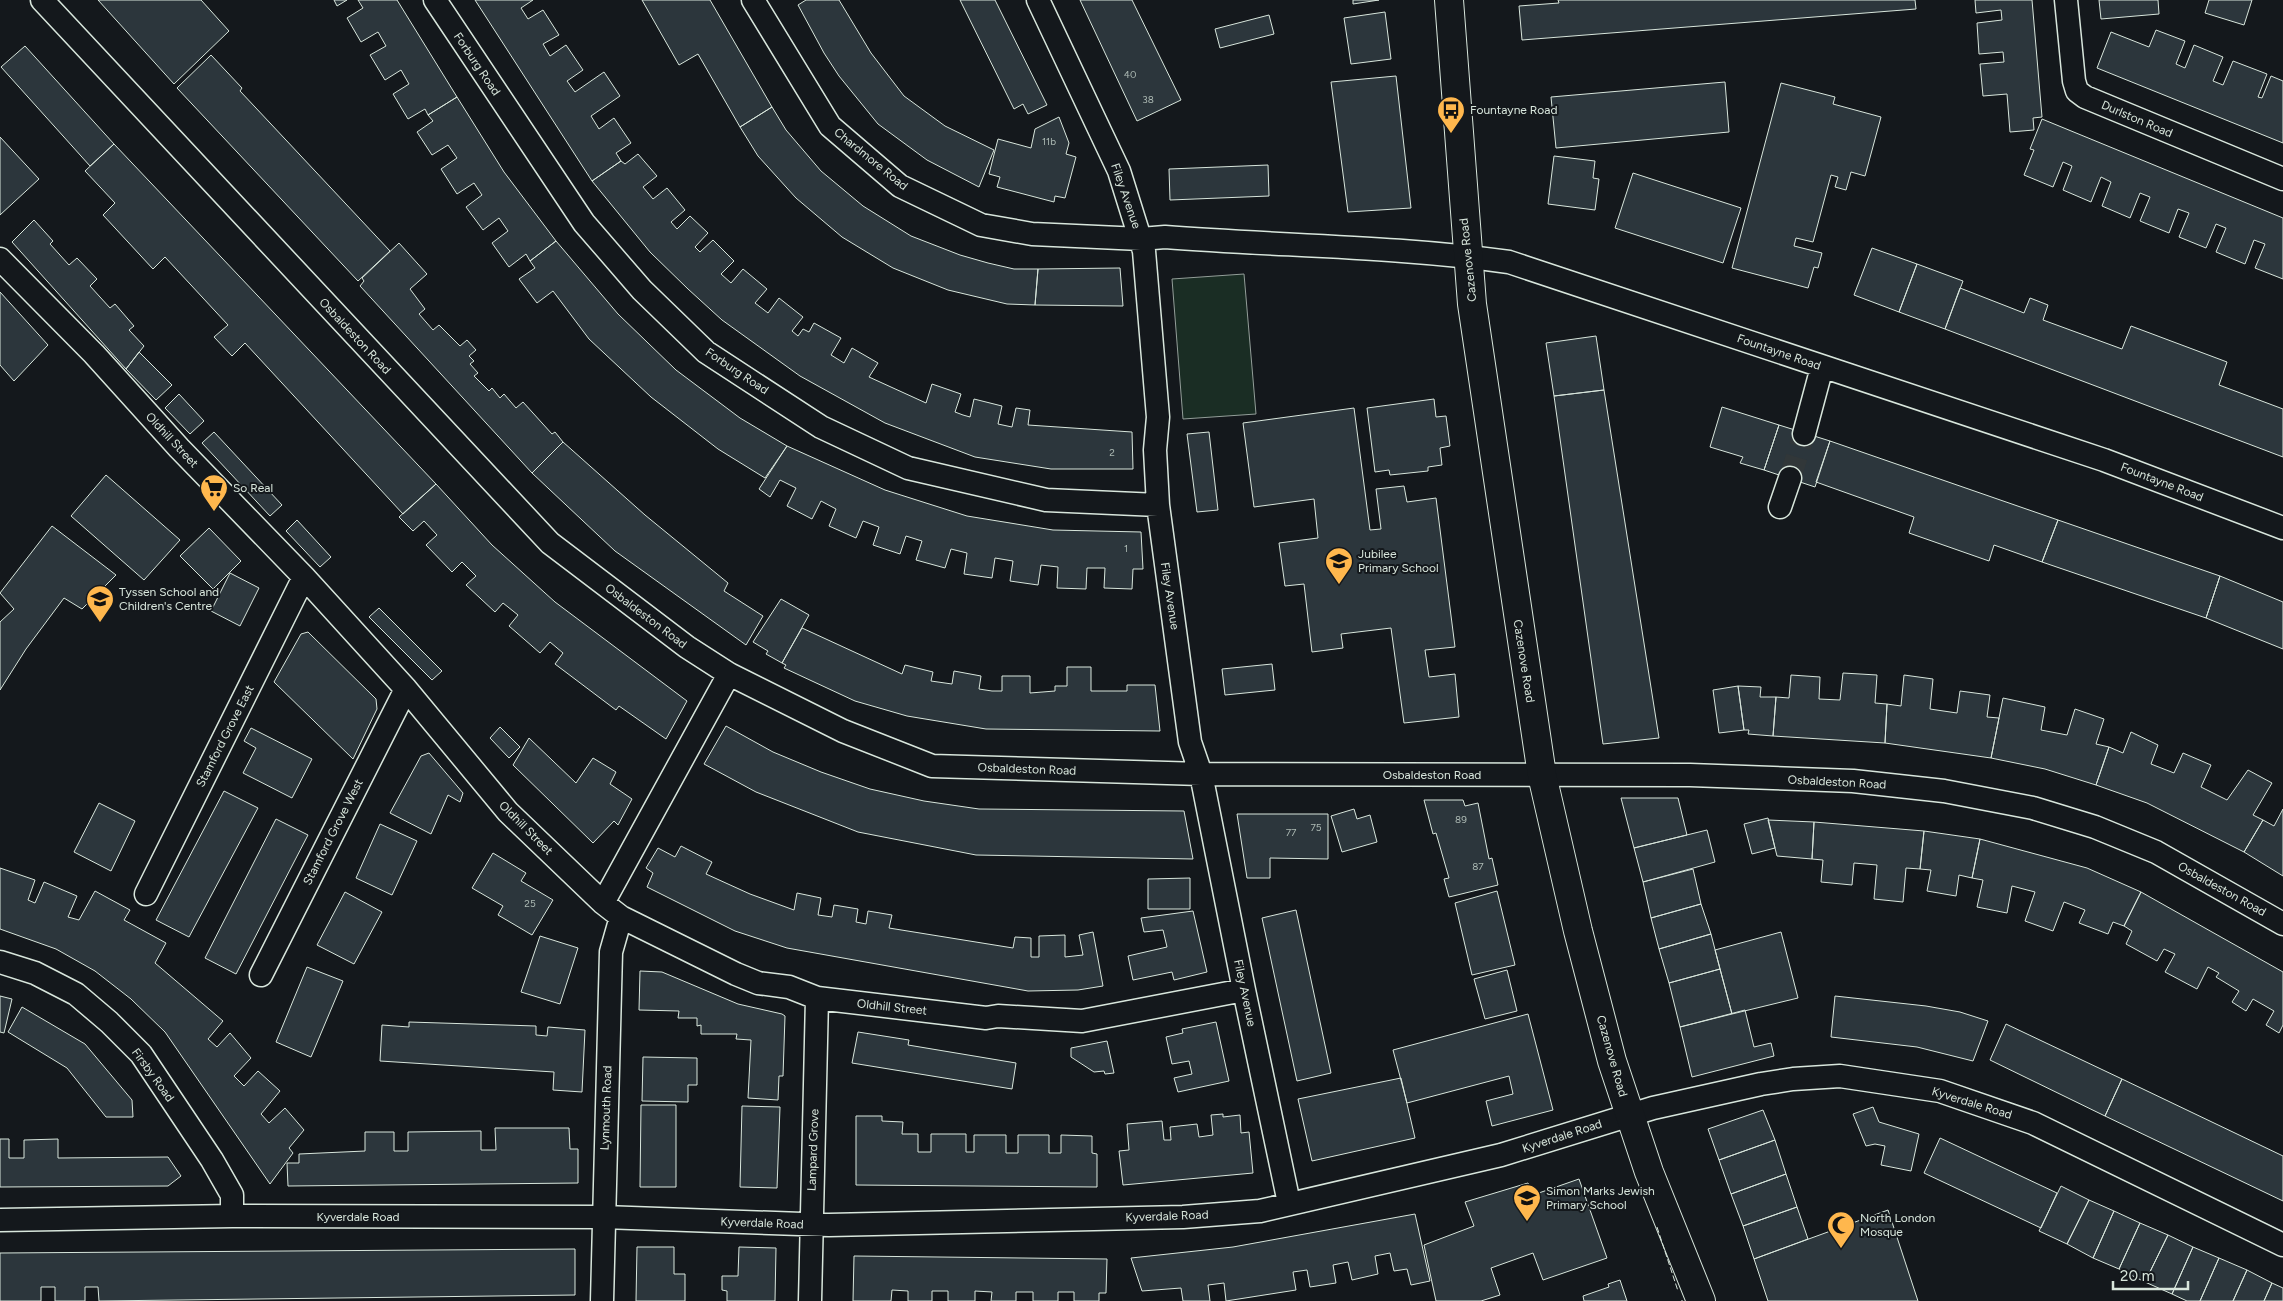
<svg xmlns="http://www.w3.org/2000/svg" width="2283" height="1301" viewBox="0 0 2283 1301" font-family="Figtree,sans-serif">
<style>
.green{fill:#1a2d24;stroke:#939e99}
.building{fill:#2c363c;stroke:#d8e6dc}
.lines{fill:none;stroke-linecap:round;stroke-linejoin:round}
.street-tunnel{stroke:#313739;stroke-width:22;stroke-dasharray:22 11;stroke-linecap:butt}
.street-casing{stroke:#d8e6dc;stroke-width:25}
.secondary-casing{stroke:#d8e6dc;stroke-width:30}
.street{stroke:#14181c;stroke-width:22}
.secondary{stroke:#14181c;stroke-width:28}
.fence{stroke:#d8e6dc;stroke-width:1;stroke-dasharray:6 2.5;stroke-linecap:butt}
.labels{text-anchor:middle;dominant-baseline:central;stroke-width:4;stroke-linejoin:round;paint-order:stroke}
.number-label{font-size:10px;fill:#adbab4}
.street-label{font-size:12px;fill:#d8e6dc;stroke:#14181c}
.poi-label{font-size:12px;fill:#d8e6dc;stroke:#14181c;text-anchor:start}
</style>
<rect width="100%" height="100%" fill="#14181c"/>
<path class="green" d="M1244 274 1256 414 1183 419 1172 279Z"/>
<path class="building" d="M98 0H201L229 31 174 84Z
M334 0H347L337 6Z
M358 0H397L457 97 428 115 425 109 408 119 393 94 409 84 401 70 385 80 370 55 386 46 378 32 361 42 347 18 363 8Z
M475 0H533L521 8 528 19 543 10 559 35 543 44 550 56 566 45 583 70 567 81 575 92 604 72 620 96 591 116 599 129 614 118 631 143 616 153 621 161 592 181Z
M642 0H710L772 107 740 127 698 54 679 65Z
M806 0H839L871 53 904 96 945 126 994 150 979 187 927 160 878 124 839 76 824 53 798 5Z
M960 0H995L1047 105 1028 114 1023 104 1014 109Z
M1080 0H1132L1181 100 1137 121Z
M1353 0H1379L1353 4Z
M1558 0H1915L1916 9 1522 40 1519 6 1559 3Z
M1975 0H2032L2042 117 2033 118 2034 130 2010 132 2007 94 1983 96 1980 64 2004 62 2003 52 1979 54 1977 23 2002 20 2001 10 1976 13Z
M2099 0H2158L2159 14 2101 19Z
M2209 0H2252L2244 25 2205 13Z
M1385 12 1391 59 1351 64 1344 18Z
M1269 15 1274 34 1220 48 1215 29Z
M2156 30 2185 41 2176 64 2185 68 2194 45 2223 57 2213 81 2223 85 2233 61 2267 74 2258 97 2262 98 2271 76 2283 81V143L2097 68 2111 32 2149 47Z
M25 46 114 144 90 166 1 67Z
M211 55 242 88 240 91 390 251 358 281 177 88Z
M1396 76 1411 208 1348 212 1331 82Z
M1725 82 1729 132 1556 148 1551 97Z
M1781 83 1835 97 1833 104 1881 117 1865 176 1851 172 1846 190 1835 187 1838 177 1831 175 1813 242 1796 238 1794 246 1822 253 1818 268 1814 267 1808 288 1732 268Z
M457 97 504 172 556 241 530 261 526 254 509 267 492 243 508 231 499 218 483 230 466 207 482 195 474 183 457 194 441 169 457 158 448 145 432 155 417 132 433 121 428 115Z
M772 107 786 130 821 171 863 206 911 236 960 255 988 263 1014 269H1038L1035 305 1007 304 948 290 893 268 842 237 796 198 758 156 740 127Z
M1059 117 1069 143 1066 154 1076 157 1065 198 1055 196 1054 202 997 187 1000 177 989 174 998 139 1031 148 1035 129Z
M2042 119 2283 218V279L2255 268 2265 244 2254 240 2245 264 2216 252 2226 228 2216 224 2206 248 2179 237 2189 213 2178 209 2169 233 2140 221 2150 197 2140 193 2130 218 2102 206 2111 182 2101 177 2091 202 2063 190 2072 166 2063 162 2053 187 2024 175 2034 150 2030 149Z
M0 137 39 179 0 215Z
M114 144 436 484 403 514 245 343 232 356 214 337 228 325 165 257 153 269 103 215 115 203 85 171Z
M638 154 657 176 643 187 653 199 667 188 685 210 671 222 677 229 690 216 708 233 695 247 700 252 713 240 734 261 721 274 731 283 743 269 767 289 755 303 768 313 779 298 803 317 792 331 798 336 803 329 809 332 814 323 841 338 831 355 844 363 852 348 878 363 869 377 926 403 932 384 961 394 955 412 963 415 970 417 974 399 1002 406 998 424 1012 427 1016 408 1030 410 1028 425 1132 432 1133 469H1051L975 457 885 423 800 376 722 320 688 289 650 252 592 181 621 161 625 164Z
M1554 156 1595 161 1593 178 1599 179 1595 210 1548 204Z
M1268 165 1269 196 1170 200 1169 169Z
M1633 173 1741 208 1723 263 1615 228Z
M34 220 53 241 50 244 69 265 77 258 97 279 90 286 110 308 115 304 134 326 129 330 144 346 126 369 12 242Z
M556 241 618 314 676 370 740 418 787 446 765 478 718 449 651 397 589 339 553 291 537 303 519 279 535 268 530 261Z
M399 243 427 274 410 289 425 309 419 314 433 330 439 325 460 346 467 340 476 350 469 356 474 361 470 364 478 373 474 376 489 391 492 388 500 398 504 394 516 408 523 402 552 434 555 432 563 442 532 473 360 286 364 281 362 278Z
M1872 248 1917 264 1899 312 1854 295Z
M1917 264 1963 281 1945 329 1899 312Z
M1120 268 1123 306 1035 305 1038 269Z
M1960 288 2024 313 2030 298 2048 305 2043 320 2122 349 2131 326 2227 362 2219 385 2283 409V457L1945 329Z
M0 292 48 345 14 381 0 365Z
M1596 336 1604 390 1554 396 1546 343Z
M139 352 172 385 156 400 126 369Z
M1604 390 1659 738 1603 744 1554 396Z
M179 394 204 421 190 434 165 408Z
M1434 399 1436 417 1446 416 1450 446 1440 448 1442 465 1428 467V471L1390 475 1389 470 1375 472 1367 408Z
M1722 407 1779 425 1764 470 1740 463 1743 457 1710 447Z
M1354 408 1370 530 1381 529 1376 489 1404 486 1407 502 1436 498 1455 647 1425 650 1429 677 1455 674 1459 717 1404 723 1391 628 1341 634 1343 648 1312 652 1304 584 1285 586 1279 543 1318 538 1314 499 1254 507 1243 423Z
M1779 425 1830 441 1815 487 1764 470Z
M214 432 282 505 270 516 202 443Z
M1209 432 1218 510 1197 512 1187 434Z
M1830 441 2058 520 2042 562 1994 545 1989 561 1909 533 1914 517 1816 482Z
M563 442 645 515 728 583 724 591 763 616 746 645 615 551 532 473Z
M787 446 885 490 967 516 1053 530 1141 532 1143 569H1133L1132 589 1104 588 1105 568H1087L1086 589 1057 588 1058 567 1041 565 1038 585 1010 581 1013 561 995 558 992 578 964 574 967 553 951 549 945 568 916 560 922 541 906 536 900 554 873 545 879 527 863 521 856 538 829 526 836 509 821 501 812 519 787 506 796 488 780 480 770 497 759 489Z
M106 475 180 540 144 580 71 516Z
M436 484 492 545 555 602 687 701 666 739 619 706 616 710 555 664 563 653 550 642 540 653 509 626 518 615 503 603 495 612 466 585 476 576 462 562 452 572 426 545 437 535 424 521 413 531 399 517Z
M297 520 331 557 320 567 286 531Z
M2058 520 2220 576 2206 618 2042 562Z
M52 526 116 575 82 609 64 598 26 649 0 690V622L14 609 0 593Z
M209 528 241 561 213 589 180 556Z
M230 573 259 588 240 626 211 611Z
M2220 576 2283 602V649L2206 618Z
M781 599 809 615 782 663 766 654 768 651 753 642Z
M379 608 442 671 432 680 369 617Z
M802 628 902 674 905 665 933 672 931 681 952 684 954 671 981 676 979 689 992 691H1002V676H1030V693L1055 691V686H1067V667H1091V691H1127V685H1155L1160 731 986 729 907 716 855 701 784 668 786 665 782 663Z
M308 632 376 699 377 709 353 759 274 682 301 634Z
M1272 664 1275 690 1225 695 1222 669Z
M1843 673 1877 675 1875 703 1887 704 1885 743 1773 736 1776 697 1789 698 1791 675 1820 677 1819 699 1840 700Z
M1904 675 1933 679 1930 709 1957 713 1960 691 1990 695 1987 717 1999 718 1991 758 1885 743 1887 704 1901 706Z
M1738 686 1761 687 1760 697H1776L1773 736 1748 734 1749 730H1744Z
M1738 686 1744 730 1719 733 1713 690Z
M2003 698 2045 707 2041 730 2067 735 2075 709 2104 719 2096 744 2109 747 2096 785 2045 769 1991 758Z
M726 726 773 752 821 772 870 789 924 801 979 809 1184 811 1193 859 976 855 858 832 756 792 704 764Z
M500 727 520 747 509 758 490 738Z
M251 728 312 759 292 798 243 773 256 748 244 741Z
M2131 732 2158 745 2151 764 2174 773 2183 753 2211 765 2201 787 2227 800 2248 770 2272 783 2253 815 2263 820 2244 852 2147 803 2096 785 2109 747 2123 753Z
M529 738 576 783 593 758 616 772 610 784 632 799 618 825 614 821 593 843 513 765Z
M429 753 463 793 460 802 448 795 431 834 390 813 421 756Z
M224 791 258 808 189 937 156 920Z
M1621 798H1678L1687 835 1634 848Z
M1424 800H1463L1465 806 1478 803 1489 859 1492 858 1498 885 1449 897 1444 879 1449 878 1436 833 1433 834Z
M99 803 135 821 111 871 74 852Z
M1354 809 1357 819 1370 815 1377 842 1342 852 1331 816Z
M2283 809V876L2244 852 2263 820 2274 826Z
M1237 814H1328V859L1270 858V878H1247Z
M1768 818 1775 848 1752 854 1744 824Z
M276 819 308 835 236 974 205 958Z
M1768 820 1814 822 1812 859 1777 856Z
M1814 822 1924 831 1920 869 1906 868 1903 902 1874 899 1877 865 1854 863 1852 885 1821 882 1823 860 1812 859Z
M380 824 417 841 392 895 356 878Z
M1707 830 1715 862 1643 882 1634 848Z
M1924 831 1980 839 1972 878 1959 875 1956 896 1927 891 1931 870 1920 869Z
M1980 839 2087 868 2141 892 2124 926 2113 922 2108 934 2079 923 2085 910 2064 902 2053 931 2025 921 2035 892 2012 886 2007 913 1977 907 1983 880 1972 878Z
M681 846 712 862 706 874 750 894 794 910 797 893 821 898 818 915 832 917 834 905 858 909 856 922 866 924 868 911 892 915 889 928 1013 948 1015 937 1031 938V957H1039V936L1065 935V957L1083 955 1079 935 1093 932 1103 986 1078 990 1028 991 787 948 735 931 647 887 653 873 646 868 658 848 675 857Z
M493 853 526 873 521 881 553 900 532 935 498 915 503 906 472 888Z
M0 868 35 880 28 900 35 903 44 882 77 896 68 917 79 920 95 891 130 910 124 920 166 943 155 963 223 1021 208 1039 217 1047 230 1033 251 1058 234 1076 244 1086 258 1071 280 1091 261 1114 269 1123 285 1108 304 1130 289 1148 293 1153 270 1184 165 1032 131 999 95 971 56 949 0 929Z
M1693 869 1701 904 1651 918 1643 882Z
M1190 878V909H1148V879Z
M1497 891 1515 965 1472 975 1455 903Z
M345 892 382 912 354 964 317 945Z
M2141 892 2283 972V1025L2279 1033 2266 1025 2274 1011 2253 999 2246 1011 2232 1002 2239 991 2216 977 2219 973 2208 967 2197 989 2165 972 2175 954 2164 949 2157 961 2126 944 2132 931 2124 926Z
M1701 904 1711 934 1659 949 1651 918Z
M1296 910 1331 1073 1297 1081 1262 918Z
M1193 911 1207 972 1174 980 1172 972 1133 980 1128 956 1167 947 1163 930 1144 932 1141 918Z
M1781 932 1798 998 1732 1014 1715 950Z
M1711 934 1720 969 1669 983 1659 949Z
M540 936 578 948 560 1004 521 992Z
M307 967 343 981 311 1057 276 1042Z
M1720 969 1732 1014 1680 1027 1669 983Z
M1507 970 1517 1011 1485 1019 1474 979Z
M640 971 662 972 738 1004 782 1014 785 1016 783 1076H779L778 1100 748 1098 751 1040 736 1039 737 1034H701V1025L697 1026V1018H678L679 1011 639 1010Z
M0 996 12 999 4 1033 0 1032Z
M1835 996 1926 1006 1960 1012 1988 1021 1973 1061 1917 1047 1831 1037Z
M22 1007 85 1044 132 1100 133 1117H106L67 1068 8 1032Z
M1745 1010 1754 1047 1771 1043 1774 1056 1692 1077 1680 1027Z
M1528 1014 1553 1110 1492 1126 1486 1101 1513 1094 1509 1076 1407 1103 1393 1050Z
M409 1022 536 1026V1035L547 1036 548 1027 585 1030 582 1092 553 1090 554 1072 380 1061 382 1025 409 1027Z
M1216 1022 1229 1081 1178 1092 1174 1078 1192 1074 1189 1061 1172 1064 1166 1037 1183 1033 1182 1029Z
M2006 1024 2122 1079 2105 1116 1990 1060Z
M858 1032 909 1040 908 1045 1016 1063 1012 1089 852 1063Z
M1107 1041 1114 1073 1105 1074 1104 1071 1094 1072 1071 1057V1048Z
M643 1057 697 1058V1085H688V1102L642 1101Z
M1401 1078 1415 1138 1312 1161 1298 1099Z
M2122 1079 2283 1156V1201L2105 1116Z
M641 1105H676V1187H640Z
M742 1106 780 1107 777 1188 740 1187Z
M1873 1107 1879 1122 1919 1134 1911 1171 1881 1165 1885 1146 1875 1144 1866 1146 1853 1114Z
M1763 1110 1775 1140 1719 1160 1708 1129Z
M1223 1114V1117L1240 1115 1241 1133 1249 1132 1253 1173 1123 1185 1119 1151 1129 1150 1127 1124 1162 1121 1164 1140H1171L1170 1127 1197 1124 1199 1137 1213 1135 1211 1115Z
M856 1116H882V1121L903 1122 902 1134H918V1152H931V1134H966V1152H974V1135H1006V1153H1018V1135H1049V1153H1061V1135L1092 1136V1153L1097 1154V1187L856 1185Z
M495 1128H569L570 1149H578V1183L288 1186 287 1163H299V1154L365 1151V1132H394V1151H408V1132L481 1131V1150H496Z
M1940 1138 2057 1193 2041 1228 1924 1173Z
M0 1139H9V1158H24V1140L58 1139V1158L168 1157 181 1176 168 1186 0 1187Z
M1775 1140 1786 1174 1731 1194 1719 1160Z
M1786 1174 1797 1207 1743 1226 1731 1194Z
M1579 1179 1607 1258 1543 1280 1533 1253 1491 1268 1500 1295 1481 1301H1436L1424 1245 1474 1226 1465 1202 1528 1183 1533 1195Z
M2061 1186 2089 1200 2067 1244 2039 1231Z
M2089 1200 2114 1211 2093 1258 2067 1244Z
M1797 1207 1808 1239 1754 1259 1743 1226Z
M1888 1210 1918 1301H1768L1754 1259Z
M2114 1211 2140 1223 2119 1269 2093 1258Z
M1415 1214 1430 1281 1411 1285 1407 1269 1394 1271 1390 1253 1375 1256 1378 1274 1352 1280 1348 1262 1333 1265 1336 1283 1310 1287 1307 1270 1293 1272 1296 1290 1226 1301 1224 1283 1208 1285 1210 1301H1183L1181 1288 1142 1291 1131 1258 1233 1247Z
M2140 1223 2168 1235 2145 1282 2119 1269Z
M2168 1235 2193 1247 2172 1294 2145 1282Z
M637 1247H674V1274H685V1301H636Z
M739 1247 776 1248 775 1301H727V1291L722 1290V1276H738Z
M2193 1247 2219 1258 2200 1301H2187L2172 1294Z
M575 1249V1295L99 1301 98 1287H85V1301H55V1287H41V1301H0V1253Z
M854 1256 1107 1259 1106 1293H1099V1301H1074V1292H1058V1301H1033V1292H1016V1301H991L992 1292 975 1291V1301H948V1291H932V1301H908V1291L892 1290 891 1301H853Z
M2219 1258 2247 1270 2233 1301H2200Z
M2247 1270 2272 1283 2264 1301H2233Z
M1620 1280 1627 1301H1584L1583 1296 1609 1287 1608 1284Z
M2272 1283 2283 1288V1301H2264Z"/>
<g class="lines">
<path class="street-tunnel" d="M1790 478 1804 434"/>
<g class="street-casing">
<path id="street" d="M42 0 550 543 687 647 729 674 843 731 932 766 1201 774 1690 775 1853 781 1944 791 2033 808 2095 827 2156 852 2283 924
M435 0 584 223 642 290 706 352 821 427 908 468 1046 500 1158 505
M753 0 830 126 900 186 981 225 1032 234 1141 239 1165 237C1280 246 1395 246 1509 262L2104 460 2283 528
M1038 0 1119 171 1144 251 1158 417 1155 450 1158 505 1190 742 1201 774 1244 990 1289 1203
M2066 0 2074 81 2077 91 2085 97 2283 179
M0 259 94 354 179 448 304 577 406 689 508 812 603 903 621 917 736 974 758 983 789 987 817 998 986 1018 998 1016 1082 1021 1244 990
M1804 434 1822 367
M1780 507 1790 478
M146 894 304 577
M603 903 729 674
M0 962 35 973 76 994 109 1022 141 1054 212 1160 232 1195V1216
M261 975 406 689
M0 1220 232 1216 603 1217 829 1225 1183 1217 1260 1211 1501 1155 1653 1108 1761 1084 1793 1079 1840 1076 1940 1091 2033 1123 2283 1245
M602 1301 611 952 621 917
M810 1301 817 998"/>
</g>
<g class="secondary-casing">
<path id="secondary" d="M1449 0 1472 304 1542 775 1578 931 1612 1061 1649 1172 1701 1301"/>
</g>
<use href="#street" class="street"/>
<use href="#secondary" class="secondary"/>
<path class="fence" d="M1657 1227 1678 1291
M1682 1300V1301"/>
</g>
<defs>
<g id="bus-pin" transform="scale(1.4375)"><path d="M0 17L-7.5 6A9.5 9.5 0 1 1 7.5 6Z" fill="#ffb74d" stroke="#14181c"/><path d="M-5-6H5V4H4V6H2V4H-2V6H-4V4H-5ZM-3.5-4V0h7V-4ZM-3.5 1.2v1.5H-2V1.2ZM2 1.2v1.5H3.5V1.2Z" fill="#111"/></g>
<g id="supermarket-pin" transform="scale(1.4375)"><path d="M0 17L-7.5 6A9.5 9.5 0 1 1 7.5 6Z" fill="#ffb74d" stroke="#14181c"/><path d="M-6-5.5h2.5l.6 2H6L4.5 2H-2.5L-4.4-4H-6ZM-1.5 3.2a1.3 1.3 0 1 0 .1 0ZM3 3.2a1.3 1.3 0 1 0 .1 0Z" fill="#111"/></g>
<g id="school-pin" transform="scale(1.4375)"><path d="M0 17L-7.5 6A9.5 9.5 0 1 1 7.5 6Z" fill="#ffb74d" stroke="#14181c"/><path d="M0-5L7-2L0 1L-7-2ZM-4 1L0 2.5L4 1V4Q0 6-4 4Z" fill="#111"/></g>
<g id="mosque-pin" transform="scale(1.4375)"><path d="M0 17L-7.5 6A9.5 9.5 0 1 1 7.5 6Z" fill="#ffb74d" stroke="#14181c"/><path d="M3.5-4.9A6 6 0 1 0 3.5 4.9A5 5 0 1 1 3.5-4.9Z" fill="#111"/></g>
</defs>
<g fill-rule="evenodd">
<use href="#bus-pin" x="1451" y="110"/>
<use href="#supermarket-pin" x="214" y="488"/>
<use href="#school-pin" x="1339" y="561"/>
<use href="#school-pin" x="100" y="599"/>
<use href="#school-pin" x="1527" y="1198"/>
<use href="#mosque-pin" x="1841" y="1225"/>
</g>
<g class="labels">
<g class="number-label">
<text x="1130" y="74">40</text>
<text x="1148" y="99">38</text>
<text x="1049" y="141">11b</text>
<text x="1112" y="452">2</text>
<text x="1126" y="548">1</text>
<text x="1461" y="819">89</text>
<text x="1316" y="827">75</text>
<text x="1291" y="832">77</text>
<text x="1478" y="866">87</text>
<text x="530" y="903">25</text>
</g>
<g class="street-label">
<text transform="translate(477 64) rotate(56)">Forburg Road</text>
<text transform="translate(2137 119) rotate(23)">Durlston Road</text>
<text transform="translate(871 159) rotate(39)">Chardmore Road</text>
<text transform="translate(1126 196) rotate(71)">Filey Avenue</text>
<text transform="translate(1468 260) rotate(-96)">Cazenove Road</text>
<text transform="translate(355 336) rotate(47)">Osbaldeston Road</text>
<text transform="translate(1779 352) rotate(19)">Fountayne Road</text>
<text transform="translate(737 371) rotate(34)">Forburg Road</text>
<text transform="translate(172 440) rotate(47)">Oldhill Street</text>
<text transform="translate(2162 482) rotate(21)">Fountayne Road</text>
<text transform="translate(1170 596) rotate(81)">Filey Avenue</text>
<text transform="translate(646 616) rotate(37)">Osbaldeston Road</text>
<text transform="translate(1524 661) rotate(81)">Cazenove Road</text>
<text transform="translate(225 736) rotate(-63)">Stamford Grove East</text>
<text transform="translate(1027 769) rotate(2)">Osbaldeston Road</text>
<text x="1432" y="775">Osbaldeston Road</text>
<text transform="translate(1837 782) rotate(3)">Osbaldeston Road</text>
<text transform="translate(526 828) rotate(45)">Oldhill Street</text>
<text transform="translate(333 832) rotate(-63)">Stamford Grove West</text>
<text transform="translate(2222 889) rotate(29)">Osbaldeston Road</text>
<text transform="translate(1245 993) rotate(78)">Filey Avenue</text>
<text transform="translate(892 1007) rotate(6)">Oldhill Street</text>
<text transform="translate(1612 1056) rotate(74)">Cazenove Road</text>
<text transform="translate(153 1075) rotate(54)">Firsby Road</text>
<text transform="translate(1972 1103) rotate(17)">Kyverdale Road</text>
<text transform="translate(606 1108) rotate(-88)">Lynmouth Road</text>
<text transform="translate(1562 1136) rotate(-18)">Kyverdale Road</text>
<text transform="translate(813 1150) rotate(-88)">Lampard Grove</text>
<text transform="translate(1167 1216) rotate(-2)">Kyverdale Road</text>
<text x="358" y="1217">Kyverdale Road</text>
<text transform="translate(762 1223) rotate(2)">Kyverdale Road</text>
</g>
<g class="poi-label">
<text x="1470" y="110">Fountayne Road</text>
<text x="233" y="488">So Real</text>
<text x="1358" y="554">Jubilee<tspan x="1358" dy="14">Primary School</tspan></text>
<text x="119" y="592">Tyssen School and<tspan x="119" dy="14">Children's Centre</tspan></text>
<text x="1546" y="1191">Simon Marks Jewish<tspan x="1546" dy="14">Primary School</tspan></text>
<text x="1860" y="1218">North London<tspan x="1860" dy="14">Mosque</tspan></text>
</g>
</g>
<path d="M2113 1281v8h75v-8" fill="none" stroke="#d8e6dc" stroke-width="2.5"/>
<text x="2120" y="1281" font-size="15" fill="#d8e6dc" stroke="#14181c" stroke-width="4" paint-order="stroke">20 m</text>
</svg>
